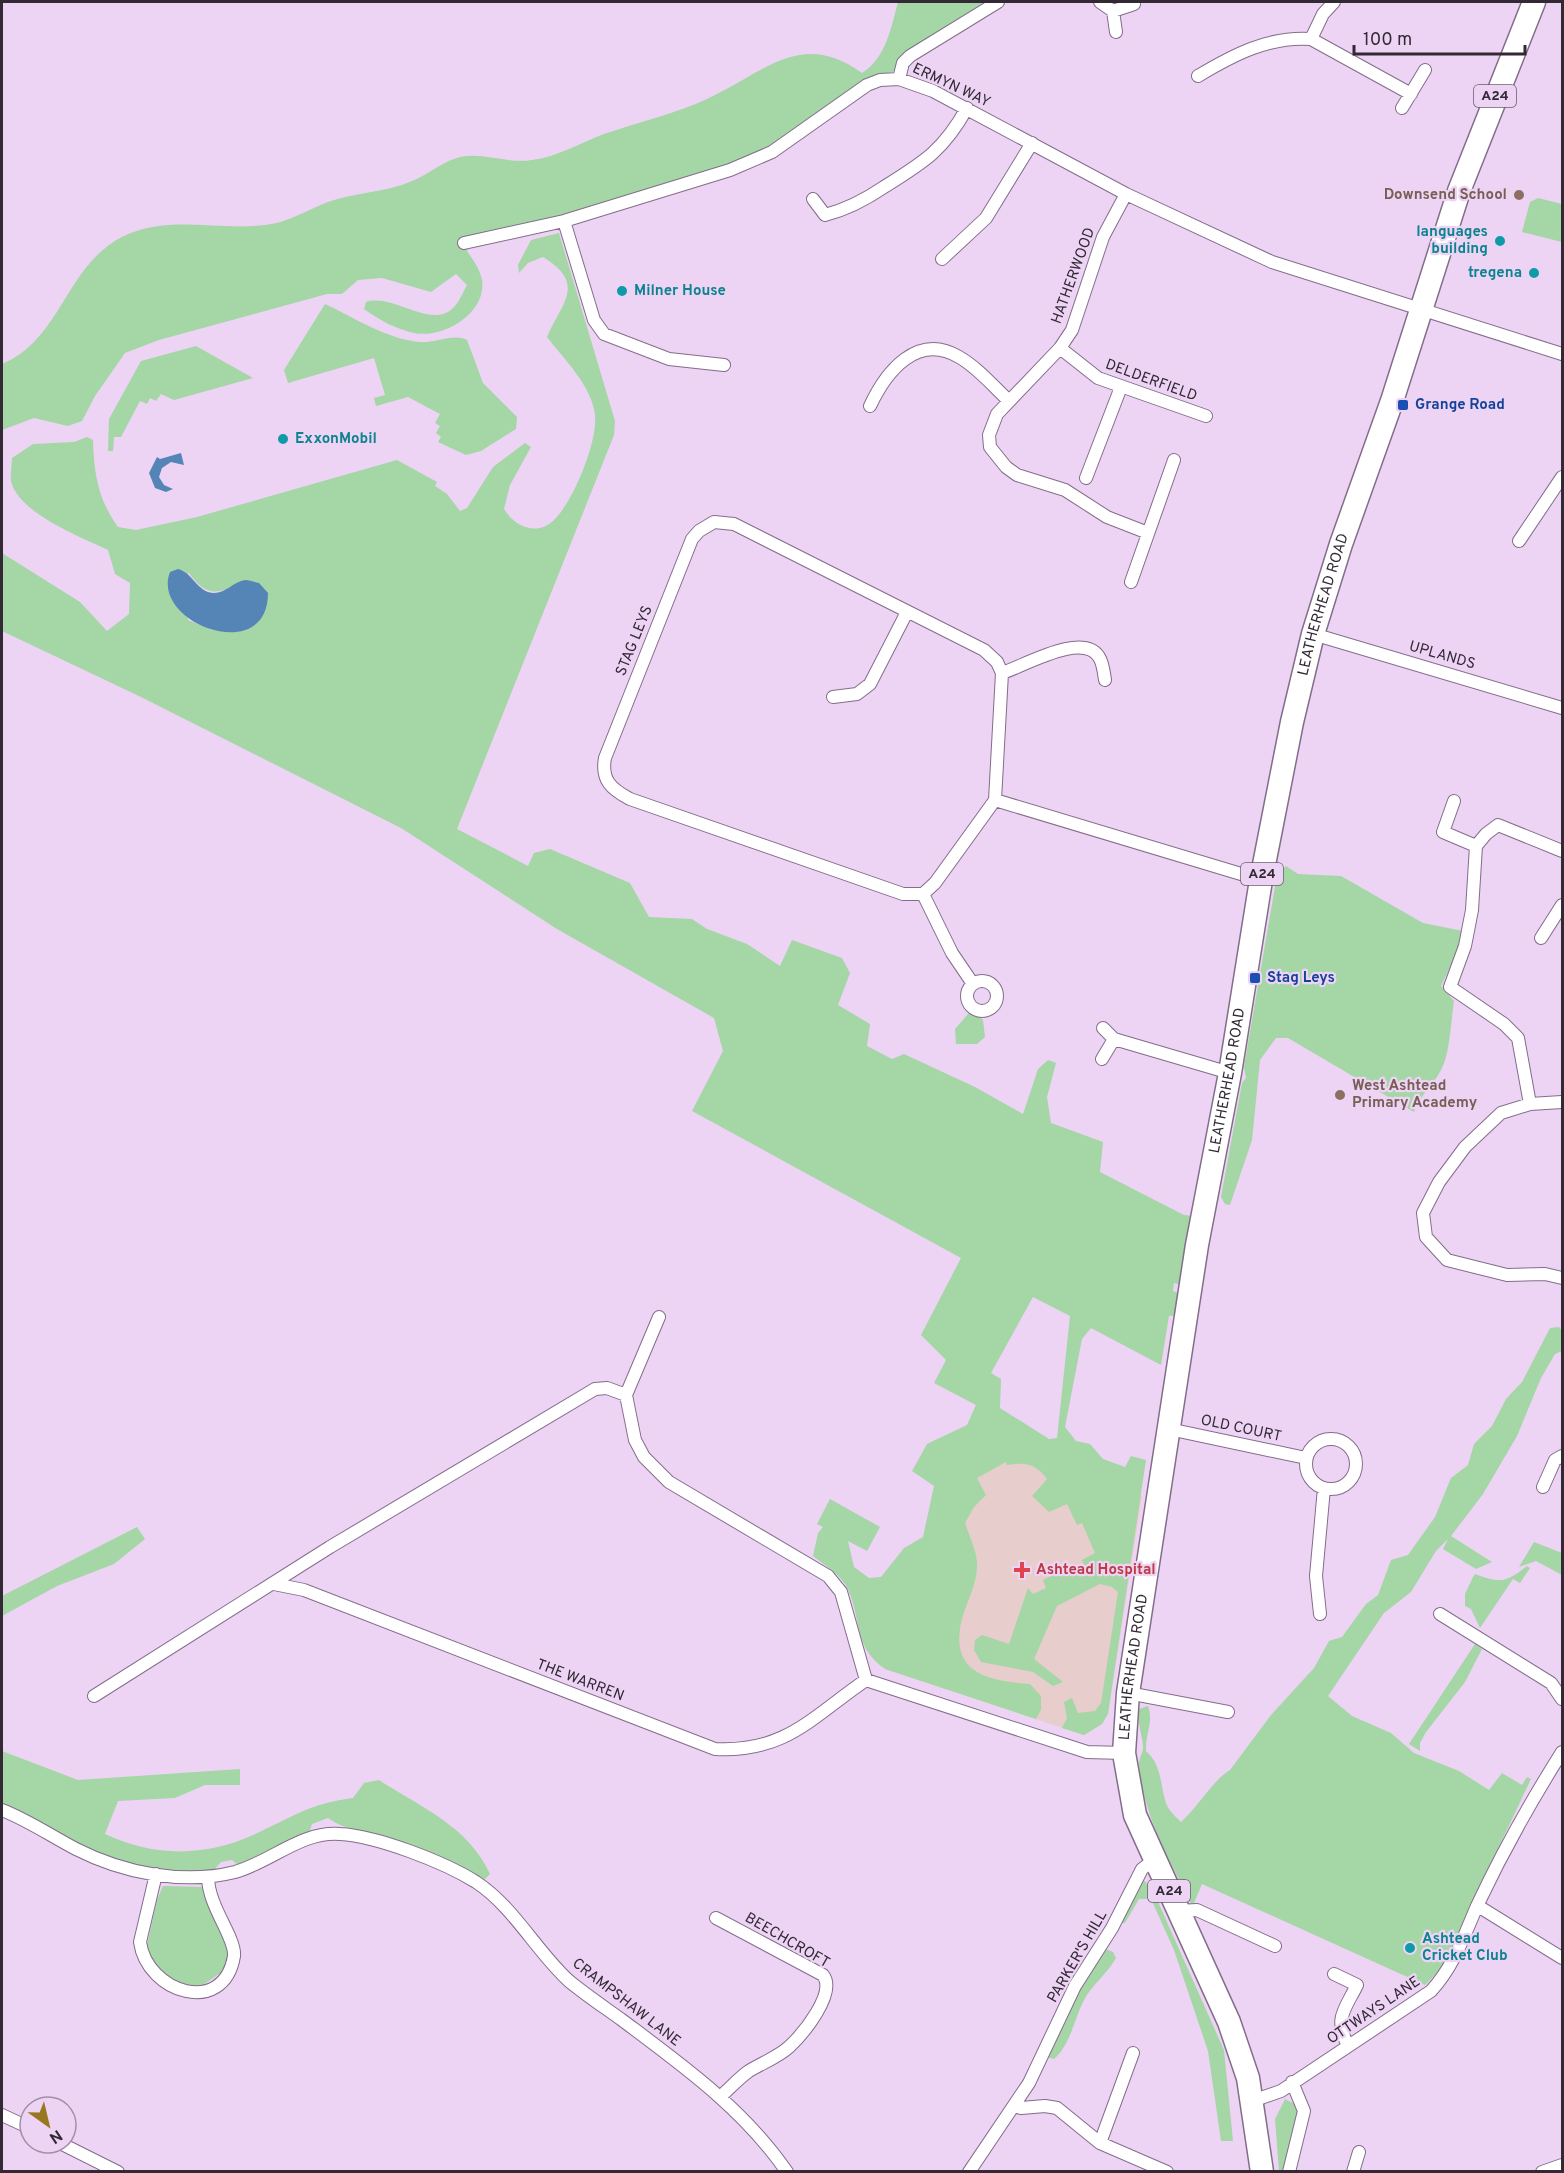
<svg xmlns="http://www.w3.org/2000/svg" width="1564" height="2173" viewBox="0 0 1564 2173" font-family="Overpass,sans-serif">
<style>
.medical{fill:#e8cdcd}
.green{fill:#a4d6a6;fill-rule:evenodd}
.water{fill:#5584b6}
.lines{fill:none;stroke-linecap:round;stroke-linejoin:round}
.street-casing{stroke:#836d8a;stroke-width:14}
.highway-casing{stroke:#836d8a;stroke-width:25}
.street{stroke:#fff;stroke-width:12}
.highway{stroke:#fff;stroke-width:22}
.education-dot{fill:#8d6e63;stroke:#edd4f4;stroke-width:2}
.culture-dot{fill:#0f9aa8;stroke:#edd4f4;stroke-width:2}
.transit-dot{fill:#1a4fb4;stroke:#edd4f4;stroke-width:2}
.health-dot{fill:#e0444e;stroke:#edd4f4;stroke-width:2}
.labels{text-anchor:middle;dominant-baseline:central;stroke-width:4.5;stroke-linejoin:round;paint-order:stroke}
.shield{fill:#edd4f4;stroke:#6a5c6e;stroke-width:1.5}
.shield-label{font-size:14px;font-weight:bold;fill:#322935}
.street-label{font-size:15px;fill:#322935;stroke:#edd4f4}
.education-label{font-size:15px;font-weight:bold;fill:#785e54;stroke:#edd4f4;text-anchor:end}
.culture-label{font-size:15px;font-weight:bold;fill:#0d838f;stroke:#edd4f4;text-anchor:start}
.transit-label{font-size:15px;font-weight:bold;fill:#164399;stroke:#edd4f4;text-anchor:start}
.health-label{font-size:15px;font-weight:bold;fill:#be3a42;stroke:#edd4f4;text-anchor:start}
</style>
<rect width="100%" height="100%" fill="#edd4f4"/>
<path class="medical" d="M976 1404 1142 1496 1108 1714 1102 1724 1084 1735 885 1669Z"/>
<path class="green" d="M898 2H987L905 53 893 72 881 74 862 83 754 158 555 220 471 237 467 251C473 260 480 269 482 280 487 313 443 339 414 333 396 329 379 320 364 309L366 302C394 293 433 332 455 306 460 300 463 292 467 285L456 274 431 292 382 278 358 280 342 294H327L159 340 125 353 95 396 82 421 68 426 34 418 2 430V364C62 339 65 266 122 237 168 214 216 231 265 225 287 223 307 210 328 202 355 192 385 193 412 181 428 175 443 161 460 157 483 152 508 164 532 160 557 157 580 143 604 134 639 122 675 114 709 98 765 72 801 29 862 73 886 58 891 28 898 2Z
M1538 198 1562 204V242L1522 232 1530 202Z
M559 233 615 421 614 435 457 829 528 866 534 853 550 849 630 883 649 917 692 919 707 929 747 944 780 966 792 940 842 958 850 973 838 1005 870 1024 867 1046 892 1059 904 1054 975 1087 1023 1114 1038 1069 1048 1060 1056 1063 1047 1097 1051 1123 1103 1142 1100 1172 1184 1215 1195 1216 1182 1285 1174 1283 1173 1291 1183 1295 1179 1315 1169 1316 1161 1365 1091 1328 1082 1339 1065 1427 1076 1441 1090 1444 1103 1459 1125 1467 1131 1456 1146 1460 1108 1714 1102 1724 1084 1735 1062 1728 1067 1718 1064 1702 1072 1698 1078 1713 1095 1711 1101 1703 1118 1592 1112 1587 1100 1584 1057 1606 1034 1659 1063 1682 1053 1686 1033 1672 981 1662 974 1650 975 1640 982 1635 1009 1644 1028 1588 1033 1594 1046 1588 1043 1580 1074 1564 1077 1568 1084 1565 1082 1560 1095 1553 1082 1523 1077 1525 1067 1504 1049 1512 1032 1496 1047 1479C1036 1464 1026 1462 1007 1465L1006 1462 977 1478 986 1495 974 1507 965 1523C969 1535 976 1550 977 1562 978 1587 963 1606 960 1629 953 1676 994 1681 1030 1684L1041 1696V1710L1036 1719 885 1669C851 1646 863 1615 845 1584 838 1573 823 1564 813 1556L818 1533 823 1527 817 1524 830 1499 880 1527 867 1551 848 1541 854 1567 869 1578 881 1577 904 1548 923 1537 934 1486 912 1471 927 1444 967 1425 976 1405 934 1383 946 1360 921 1335 961 1258 692 1111 723 1051 714 1018 557 929 401 828 141 697 2 631V553L80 602 107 631 129 614 130 583 115 574 108 550C81 537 18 513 11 481 10 474 12 464 12 458L33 444 74 442 87 437 93 440C94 474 98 499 118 527L136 530 197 517 397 460 437 482 435 486 447 494 460 511 467 508 493 467 525 443 531 447 510 485 504 509C514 526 537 537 554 520 573 502 598 441 595 415 592 386 563 358 547 337 562 302 587 284 543 257L528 263 519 273 518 265 531 240ZM188 572C207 598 218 595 244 580L212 630 188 620ZM1033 1297 1070 1316 1057 1438 1049 1439 1000 1408 1001 1379 991 1373Z
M325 304C355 318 388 340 421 342 437 343 453 333 467 340L483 383 517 417 516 429 481 451 466 455 438 442 441 437 436 433 440 426 435 423 440 414 408 397 376 406 374 398 385 395 374 358 288 383 284 370Z
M196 346 253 378 174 400 161 394 156 401 150 398 147 404 140 401 121 437H114L113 451H108L109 419 141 361Z
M1286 866 1298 874 1341 876 1423 923 1463 931 1459 948 1441 986 1454 1001C1451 1020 1450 1054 1441 1070 1433 1086 1419 1096 1414 1112L1288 1038H1276L1260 1060 1252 1140 1230 1205 1225 1204 1221 1197 1242 1083 1246 1078 1244 1067 1277 875Z
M969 1013H976L983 1020 985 1037 977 1044H956L955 1029Z
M1559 1327 1562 1331V1351L1555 1354 1541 1378 1517 1436 1483 1494 1451 1536 1492 1562 1476 1569 1443 1549 1448 1539 1436 1551 1411 1592 1384 1613 1328 1696 1352 1716 1391 1733 1414 1753 1459 1771 1489 1790 1502 1773 1522 1785 1527 1777 1531 1779 1441 1969 1425 1985 1202 1884 1194 1903 1191 1904C1170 1860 1142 1813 1139 1764 1139 1757 1144 1752 1143 1746 1142 1733 1137 1724 1139 1709L1148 1706C1154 1722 1145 1734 1146 1751 1162 1765 1160 1785 1166 1803 1168 1810 1176 1817 1181 1822 1198 1807 1213 1780 1230 1770L1271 1715 1314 1668 1329 1641 1342 1637 1366 1604 1378 1595 1391 1560 1408 1555 1435 1517 1451 1478 1468 1465 1474 1444 1492 1426 1506 1399 1522 1382 1550 1328Z
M137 1527 145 1539 114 1564 57 1586 2 1616V1596Z
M1534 1542 1562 1553V1575L1536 1561 1519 1567Z
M1527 1566 1530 1568 1520 1583 1513 1579 1480 1628 1471 1609 1465 1606V1594L1473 1577 1475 1574C1502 1584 1506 1582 1527 1566Z
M1475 1644 1482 1649 1465 1682 1426 1732 1420 1743V1751L1409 1744Z
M2 1751 78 1780 240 1769V1785H205L175 1798 118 1801 105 1834C153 1857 205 1857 253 1835 293 1817 308 1804 353 1798L364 1783 379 1780C422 1808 468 1826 490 1874L483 1881C451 1863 420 1847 385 1836 365 1830 346 1831 328 1818L312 1824 309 1833 265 1852 240 1867 232 1860 221 1862 213 1871C194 1871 173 1873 153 1870 98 1863 49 1830 2 1805Z
M1140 1881H1145L1155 1895 1224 2050 1233 2141H1221L1208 2051 1174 1950 1151 1899H1139L1125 1923H1120Z
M163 1886 203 1887 229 1950 223 1971 196 1990 169 1982 146 1950 157 1900Z
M1106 1949 1113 1952 1116 1958C1107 1974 1092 1985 1084 2000 1074 2019 1071 2044 1054 2059L1046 2057 1073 1998Z
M1285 2099 1295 2104 1300 2112 1285 2171H1279L1275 2119Z"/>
<path class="water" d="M181 453 184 465 171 462 162 468 159 477 164 485 173 489 166 492 155 488 149 473 157 457 160 459Z
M178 569C192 573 195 587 208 592 223 597 232 582 245 580 249 580 255 582 259 583L268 593C268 667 150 623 170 572Z"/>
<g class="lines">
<g class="street-casing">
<path id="street" d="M1100 2 1113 11 1116 32
M1113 11 1134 4
M1311 39 1323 14 1334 2
M1198 76C1233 55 1269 36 1311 39L1411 94
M899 79 903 63 910 56 998 2
M1402 108 1425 70
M1126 194 1103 237 1072 330 1060 348 997 414 989 435 990 447 1006 467 1017 475 1065 490 1107 517 1148 533
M813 199 825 215C848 209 865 200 884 187 924 162 943 151 967 108
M564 221 594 320 604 334 669 359 724 365
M464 243 564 221 730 170 772 152 867 85 880 80 899 79 933 91 1126 194 1272 262 1562 354
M942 259 986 218 1032 143
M1060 348 1098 378 1206 416
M870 406C886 372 917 332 959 357 977 367 993 386 1008 400
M1086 478 1121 387
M714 522 734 524 984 650 997 662 1002 673 995 800 935 883 923 894H903L630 799C611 789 601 780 605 758L692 539 699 531Z
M1519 541 1562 477
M1131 582 1174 460
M1313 634 1562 708
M1002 673C1024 666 1083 631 1099 657 1103 663 1104 673 1105 680
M833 697 857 694 870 684 907 612
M995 800 1261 880
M1454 801 1443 832 1476 846
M923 894 952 953 973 984
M1541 938 1562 905
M967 996a15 15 0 1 1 30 0a15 15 0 1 1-30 0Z
M1114 1039 1230 1073
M1102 1059 1114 1039 1103 1028
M1562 1102 1530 1104 1501 1113 1465 1147 1439 1182 1423 1213 1426 1237 1447 1260 1507 1275 1545 1274 1562 1278
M1530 1104 1518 1038 1504 1024 1450 987 1465 946 1472 910 1476 846 1486 834 1498 825 1562 851
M659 1317 626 1395 635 1440 644 1457 669 1482 828 1576 841 1592 866 1680
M1169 1429 1306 1458
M1306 1464a25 25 0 1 1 50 0a25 25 0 1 1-50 0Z
M1543 1487 1555 1460 1562 1456
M274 1584 304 1590 715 1749C785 1753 812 1717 866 1680L1087 1752 1124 1753
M1320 1614 1316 1576 1324 1488
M1440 1614 1551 1683 1562 1699
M1128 1693 1228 1712
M94 1696 330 1547 595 1389 607 1388 626 1395
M2 1810C28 1820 51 1836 76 1849 123 1873 183 1885 235 1872 271 1862 301 1831 340 1834 377 1836 444 1862 476 1882 514 1907 536 1951 569 1981 586 1995 604 2007 622 2020 682 2065 744 2109 787 2172
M156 1874 140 1942C147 1993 224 2017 234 1956 236 1938 208 1906 208 1877
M1478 1906 1562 1958
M1178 1911 1197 1910 1275 1946
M716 1918 823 1975C837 1993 803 2034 789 2047 778 2057 762 2063 749 2071 739 2078 730 2088 721 2096
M1334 1974 1357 1985C1344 2011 1334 2018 1348 2046
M1252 2101 1281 2091 1431 1991C1454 1966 1464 1936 1477 1906 1502 1853 1531 1801 1562 1752
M1014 2106 1021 2108 1045 2106 1057 2108 1100 2143 1167 2172
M2 2115 30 2128
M60 2143 118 2172
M1100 2143 1133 2053
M969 2172 1029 2083 1075 1986 1112 1928 1142 1869 1154 1860
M1289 2172 1304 2111 1292 2082
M1353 2172 1359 2152
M1542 2172 1562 2165"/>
</g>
<g class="highway-casing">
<g id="highway">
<path id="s1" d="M1262 2172 1248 2078 1229 2022 1135 1815 1124 1753 1128 1693 1197 1245 1230 1073 1261 880 1292 722 1313 634 1341 544 1392 401 1459 191 1534 2"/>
</g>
</g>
<use href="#street" class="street"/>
<use href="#highway" class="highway"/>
</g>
<g class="education-dot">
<circle cx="1519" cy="195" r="6"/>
<circle cx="1340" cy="1095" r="6"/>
</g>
<g class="culture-dot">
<circle cx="1500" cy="241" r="6"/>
<circle cx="1534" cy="273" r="6"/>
<circle cx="622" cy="291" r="6"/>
<circle cx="283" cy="439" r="6"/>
<circle cx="1410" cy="1948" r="6"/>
</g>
<g class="transit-dot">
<rect x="1397" y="399" width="12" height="12" rx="3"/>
<rect x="1249" y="972" width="12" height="12" rx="3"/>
</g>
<path class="health-dot" d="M1019 1561h6v6h6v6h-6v6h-6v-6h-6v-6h6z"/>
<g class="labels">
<g class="shield">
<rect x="1474" y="85" width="42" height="22" rx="4.5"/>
<rect x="1241" y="863" width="42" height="22" rx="4.5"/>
<rect x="1148" y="1880" width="42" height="22" rx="4.5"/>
</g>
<g class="shield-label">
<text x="1495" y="96">A24</text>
<text x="1262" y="874">A24</text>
<text x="1169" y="1891">A24</text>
</g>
<g class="street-label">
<text transform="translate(951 86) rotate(25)">ERMYN WAY</text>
<text transform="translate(1074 276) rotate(-70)">HATHERWOOD</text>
<text transform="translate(1151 381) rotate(20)">DELDERFIELD</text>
<text stroke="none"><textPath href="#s1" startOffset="1611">LEATHERHEAD ROAD</textPath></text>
<text transform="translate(635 641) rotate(-68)">STAG LEYS</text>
<text transform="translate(1442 656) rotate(16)">UPLANDS</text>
<text stroke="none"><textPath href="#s1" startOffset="1125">LEATHERHEAD ROAD</textPath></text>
<text transform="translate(1241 1429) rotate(12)">OLD COURT</text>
<text stroke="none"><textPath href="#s1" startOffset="531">LEATHERHEAD ROAD</textPath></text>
<text transform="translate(580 1681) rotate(21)">THE WARREN</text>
<text transform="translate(787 1941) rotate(30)">BEECHCROFT</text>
<text transform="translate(1078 1957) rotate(-60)">PARKER'S HILL</text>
<text transform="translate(626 2003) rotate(38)">CRAMPSHAW LANE</text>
<text transform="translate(1374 2011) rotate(-34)">OTTWAYS LANE</text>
</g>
<g class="education-label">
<text x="1507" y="195">Downsend School</text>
<text x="1352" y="1086" text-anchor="start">West Ashtead<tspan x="1352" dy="17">Primary Academy</tspan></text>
</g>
<g class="culture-label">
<text x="1488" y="232" text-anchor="end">languages<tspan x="1488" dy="17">building</tspan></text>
<text x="1522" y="273" text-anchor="end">tregena</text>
<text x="634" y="291">Milner House</text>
<text x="295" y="439">ExxonMobil</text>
<text x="1422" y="1939">Ashtead<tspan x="1422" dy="17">Cricket Club</tspan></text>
</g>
<g class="transit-label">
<text x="1415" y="405">Grange Road</text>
<text x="1267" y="978">Stag Leys</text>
</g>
<g class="health-label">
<text x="1036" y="1570">Ashtead Hospital</text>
</g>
</g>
<rect width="1564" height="2173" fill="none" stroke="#322935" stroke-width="6"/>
<g transform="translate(48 2125) rotate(146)"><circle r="28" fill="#edd4f4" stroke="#a290a8" stroke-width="1.5"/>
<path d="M0-4.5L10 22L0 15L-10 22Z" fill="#977820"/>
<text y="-9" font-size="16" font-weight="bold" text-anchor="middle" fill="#322935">N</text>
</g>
<path d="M1354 45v9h171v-9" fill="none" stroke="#322935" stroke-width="3"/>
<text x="1363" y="45" font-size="18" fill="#322935" stroke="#edd4f4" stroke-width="4.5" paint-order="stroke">100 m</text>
</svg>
